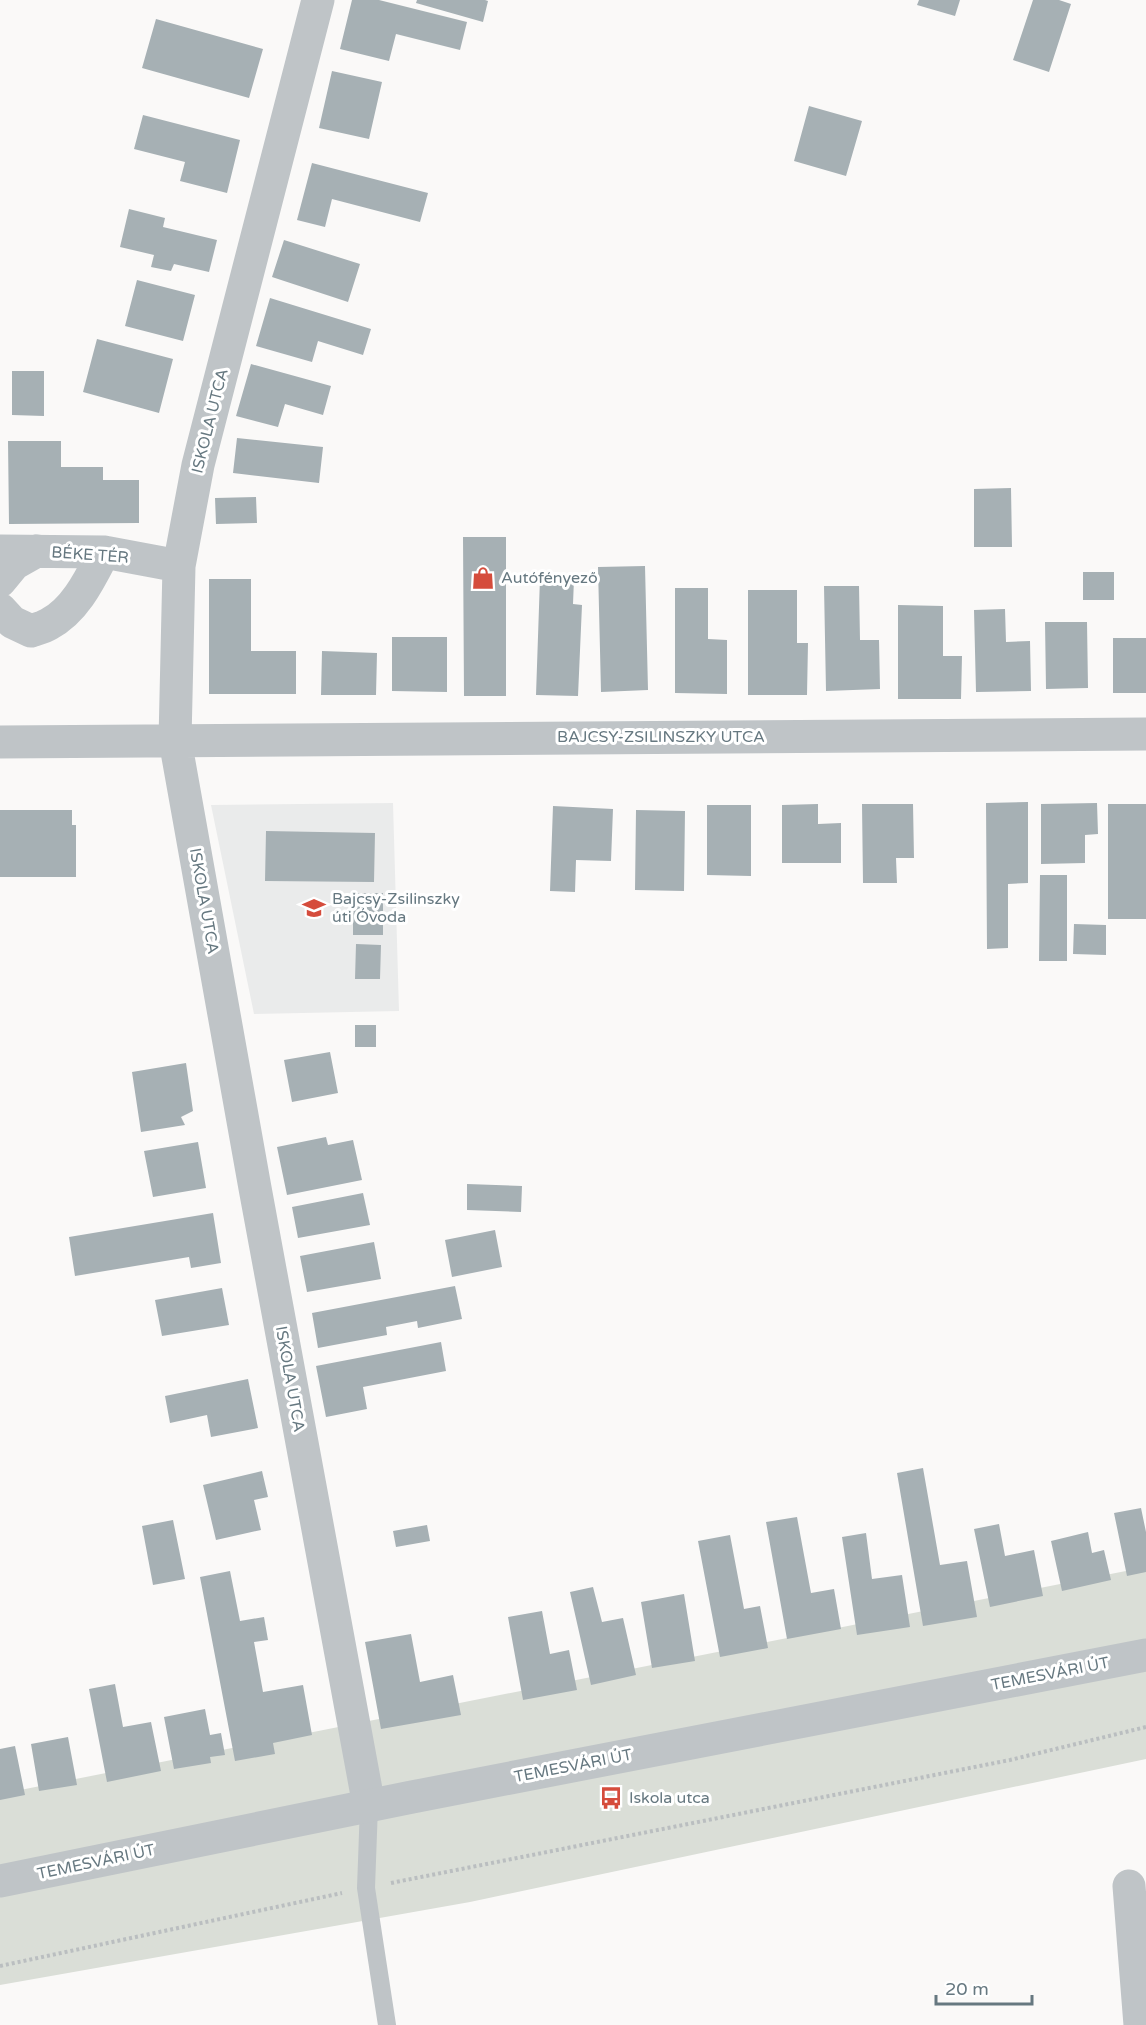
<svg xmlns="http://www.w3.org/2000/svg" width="1146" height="2025" viewBox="0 0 1146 2025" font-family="'Varela Round',sans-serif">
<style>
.built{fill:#eaebeb}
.green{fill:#daded7}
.building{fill:#a6b0b4}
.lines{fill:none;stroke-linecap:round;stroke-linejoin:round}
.path{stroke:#babec0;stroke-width:4;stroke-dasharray:3 3;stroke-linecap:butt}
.service{stroke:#bfc4c7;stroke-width:18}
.minor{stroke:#bfc4c7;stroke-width:33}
.tertiary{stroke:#bfc4c7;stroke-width:33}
.labels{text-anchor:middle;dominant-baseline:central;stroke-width:6;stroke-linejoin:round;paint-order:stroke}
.street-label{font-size:16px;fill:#667880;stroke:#fff}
.poi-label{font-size:16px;fill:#667880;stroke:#fff;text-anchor:start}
</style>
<rect width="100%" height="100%" fill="#faf9f8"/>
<path class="built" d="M393 803 399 1011 254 1014 211 805Z"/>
<path class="green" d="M1146 1567V1759L470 1902 0 1985V1794Z"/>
<path class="building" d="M352 0H379L467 22 460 50 396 34 389 61 340 49Z
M417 0H485L488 1 483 22 416 3Z
M919 0H960L955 16 917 5Z
M1033 0H1059L1071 4 1049 72 1013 60Z
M156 19 263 49 249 98 142 68Z
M332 71 382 82 369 139 319 128Z
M809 106 862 121 846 176 794 161Z
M143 115 240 140 227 193 180 181 185 162 134 149Z
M312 163 428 193 420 222 332 199 325 227 297 220Z
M129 209 165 218 163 227 217 240 209 272 174 264 171 271 151 267 154 255 120 247Z
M284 240 360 264 348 302 272 277Z
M137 280 195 295 183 341 125 326Z
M270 298 371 329 363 355 318 341 312 362 256 346Z
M97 339 173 359 159 413 83 392Z
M251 364 331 386 323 415 285 404 278 427 236 416Z
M12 371H44V416L12 415Z
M237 438 323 447 319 483 233 473Z
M8 441H61V467H103V480H139V523L9 524Z
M1011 488 1012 547H974V489Z
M256 497 257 523 216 524 215 498Z
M463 537H506V696H464Z
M645 566 648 690 601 692 598 567Z
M1083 572H1114V600H1083Z
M540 578 574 579 573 604 582 605 578 696 536 695Z
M209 579H251V651H296V694H209Z
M824 586H859L860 640H879L880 689 826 691Z
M675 588H708V639L727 640V694L675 693Z
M748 590H797V643H808L807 695H748Z
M898 605 943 606V656H962L961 699H898Z
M1005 609 1006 642 1030 641 1031 691 976 692 974 610Z
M1045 622H1087L1088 688 1046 689Z
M392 637H447V692L392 691Z
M1113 638H1146V693H1113Z
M322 651 377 653 376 695H321Z
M1028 802V883L1008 884V948L987 949 986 803Z
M1097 803 1098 834 1085 835V863L1041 864V804Z
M818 804V824L841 823V863H782V805Z
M862 804H913L914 858H896L897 883H863Z
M1108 804H1146V919H1108Z
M707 805H751V876L707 875Z
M553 806 613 809 611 861 576 860 575 892 550 891Z
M0 810H72V825H76V877H0Z
M636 810 685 811 684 891 635 890Z
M266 831 375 833 374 882 265 881Z
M1040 875H1067V961H1039Z
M353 893H383V935H353Z
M1074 924 1106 925V955L1073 954Z
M356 944 381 945 380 979H355Z
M355 1025H376V1047H355Z
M330 1052 338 1093 292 1102 284 1060Z
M186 1063 193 1111 181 1117 185 1125 141 1132 132 1072Z
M326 1137 328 1145 353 1140 362 1180 287 1195 277 1147Z
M198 1142 206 1188 153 1197 144 1151Z
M467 1184 522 1186 521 1212 467 1210Z
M363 1193 370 1225 298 1238 292 1207Z
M213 1213 221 1263 191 1268 189 1257 75 1276 69 1237Z
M495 1230 502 1267 452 1277 445 1240Z
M374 1242 381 1279 307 1292 300 1256Z
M455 1286 462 1319 418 1328 417 1321 386 1327 387 1335 318 1348 312 1313Z
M222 1288 229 1325 162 1336 155 1300Z
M441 1342 446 1371 363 1387 367 1409 326 1417 316 1366Z
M248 1379 258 1428 211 1437 207 1415 170 1423 165 1396Z
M923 1468 940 1565 967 1561 977 1617 923 1626 897 1473Z
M262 1471 268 1497 254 1500 261 1530 216 1540 203 1485Z
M1141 1508 1146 1532V1572L1127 1576 1114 1513Z
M797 1517 811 1593 834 1589 841 1629 787 1639 766 1522Z
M173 1520 185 1579 153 1585 142 1526Z
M999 1524 1005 1556 1034 1550 1043 1596 990 1607 974 1529Z
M427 1525 430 1541 396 1547 393 1531Z
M1088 1532 1092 1553 1104 1550 1111 1580 1062 1591 1051 1541Z
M866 1533 872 1579 902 1575 910 1627 857 1635 842 1537Z
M730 1535 744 1609 760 1606 768 1648 720 1657 698 1541Z
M230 1571 240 1621 264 1617 268 1640 254 1642 263 1692 303 1685 312 1735 273 1743 275 1754 235 1761 200 1577Z
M593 1587 602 1622 623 1618 636 1675 591 1685 570 1592Z
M684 1594 695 1661 652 1668 641 1602Z
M542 1611 550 1654 569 1650 577 1690 523 1700 508 1617Z
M411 1634 420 1682 453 1675 461 1715 381 1729 365 1642Z
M115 1684 123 1727 151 1722 161 1771 107 1782 89 1689Z
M205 1709 210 1735 221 1733 225 1755 210 1757 211 1763 174 1769 164 1717Z
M68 1737 77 1785 39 1791 31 1744Z
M15 1746 25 1795 0 1800V1749Z"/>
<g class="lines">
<path class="path" d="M391 1883 1010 1760 1146 1727
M0 1966 342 1893"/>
<path class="service" d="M369 1806 366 1888 387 2025"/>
<path class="minor" d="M318 0 198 465 179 566 175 740 255 1188 369 1806
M0 551 104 552 179 566
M0 581 14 564 37 551
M0 609 12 622 31 631C37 629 44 627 49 624 76 610 91 577 104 552
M0 742 1146 734
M1129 1886 1140 2025"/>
<path class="tertiary" d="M0 1881 412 1797 1146 1655"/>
</g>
<defs>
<g id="shop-bare" transform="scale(1.8)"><path d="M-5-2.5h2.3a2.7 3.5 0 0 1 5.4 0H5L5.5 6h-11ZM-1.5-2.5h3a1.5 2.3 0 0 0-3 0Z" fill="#d54c3c" stroke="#fff" stroke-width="2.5" paint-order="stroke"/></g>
<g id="school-bare" transform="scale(1.8)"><path d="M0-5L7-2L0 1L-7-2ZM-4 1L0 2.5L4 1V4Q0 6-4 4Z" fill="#d54c3c" stroke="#fff" stroke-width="2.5" paint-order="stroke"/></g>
<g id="bus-bare" transform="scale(1.8)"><path d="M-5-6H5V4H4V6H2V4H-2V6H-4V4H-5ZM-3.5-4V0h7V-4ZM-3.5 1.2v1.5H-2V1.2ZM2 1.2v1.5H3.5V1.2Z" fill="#d54c3c" stroke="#fff" stroke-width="2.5" paint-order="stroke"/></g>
</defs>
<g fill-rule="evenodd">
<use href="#shop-bare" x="483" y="578"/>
<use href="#school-bare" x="314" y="908"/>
<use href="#bus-bare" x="611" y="1798"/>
</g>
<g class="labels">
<g class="street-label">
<text transform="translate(210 421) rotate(-76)">ISKOLA UTCA</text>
<text transform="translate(90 555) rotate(4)">BÉKE TÉR</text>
<text x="661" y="737">BAJCSY-ZSILINSZKY UTCA</text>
<text transform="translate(204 901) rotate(80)">ISKOLA UTCA</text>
<text transform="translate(290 1379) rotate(80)">ISKOLA UTCA</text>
<text transform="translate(1050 1674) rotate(-11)">TEMESVÁRI ÚT</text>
<text transform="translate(573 1766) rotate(-11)">TEMESVÁRI ÚT</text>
<text transform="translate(96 1862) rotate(-12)">TEMESVÁRI ÚT</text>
</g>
<g class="poi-label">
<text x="501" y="578">Autófényező</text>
<text x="332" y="899">Bajcsy-Zsilinszky<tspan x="332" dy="18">úti Óvoda</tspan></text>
<text x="629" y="1798">Iskola utca</text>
</g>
</g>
<path d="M936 1995v9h96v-9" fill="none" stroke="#667880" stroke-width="3"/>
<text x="945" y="1995" font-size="18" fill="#667880" stroke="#ffffff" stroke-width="4.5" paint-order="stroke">20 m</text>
</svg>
